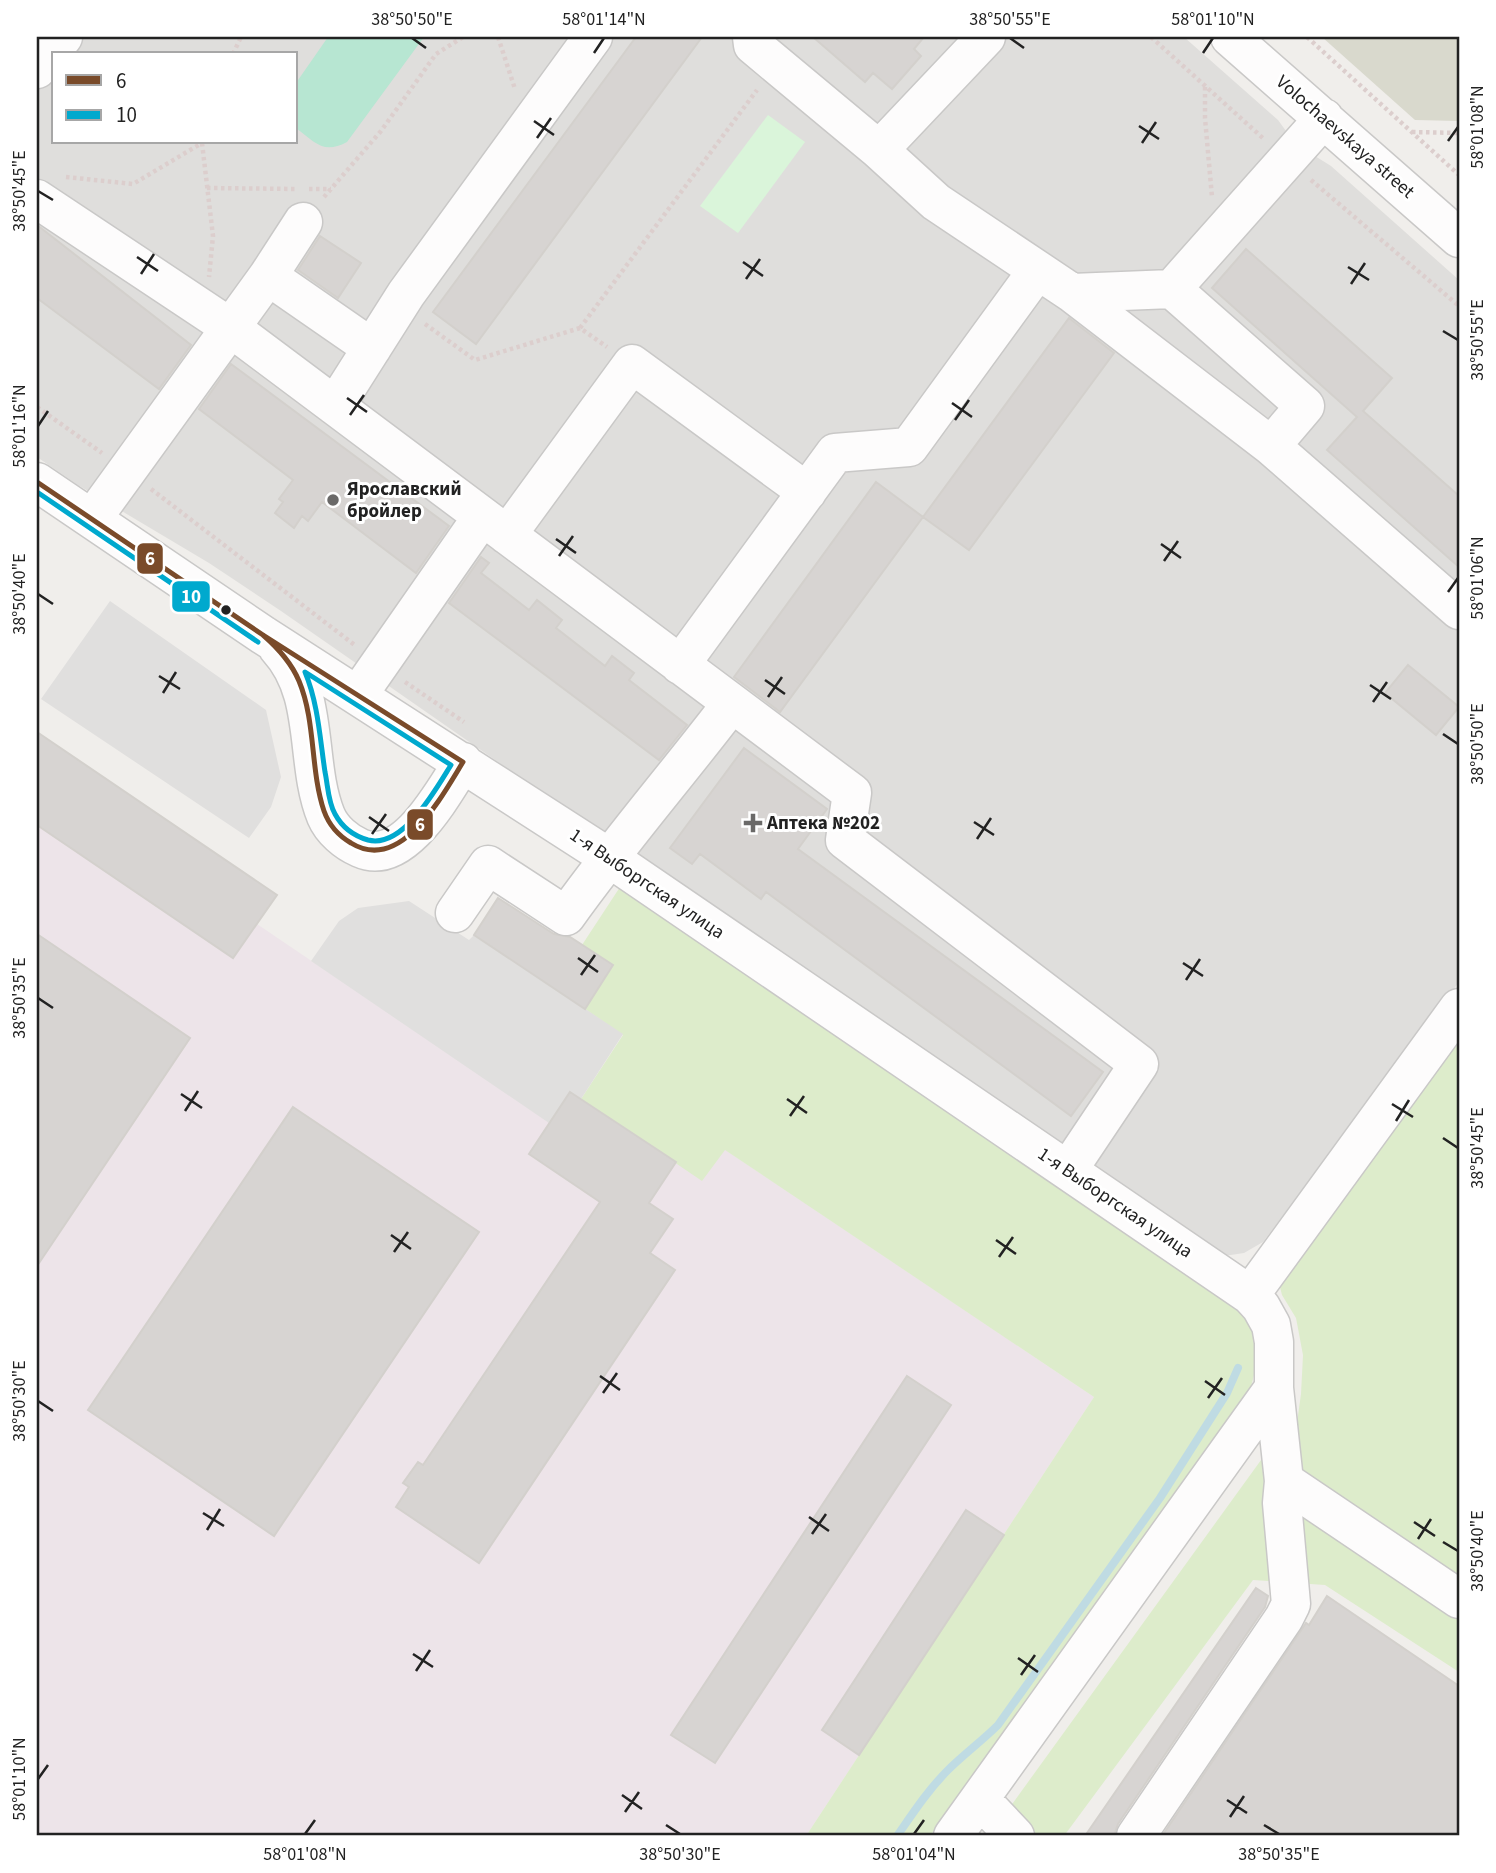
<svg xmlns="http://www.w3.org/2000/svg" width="1496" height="1873" viewBox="0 0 1496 1873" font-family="'Source Sans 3',sans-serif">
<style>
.residential{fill:#dfdedc;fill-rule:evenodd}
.industrial{fill:#ede4e9}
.construction{fill:#d9d9cd}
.grass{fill:#ddeccb}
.park{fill:#daf5da}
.pitch{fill:#b7e6d2}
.parking{fill:#e0dfde}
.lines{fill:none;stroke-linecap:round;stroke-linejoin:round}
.stream{stroke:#bfdbe3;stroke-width:8}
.building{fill:#d7d4d2;stroke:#d3d0cc;stroke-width:2}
.minor-casing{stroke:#c9c8c7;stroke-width:41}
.path{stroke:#dccecd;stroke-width:4.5;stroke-dasharray:3.5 3.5;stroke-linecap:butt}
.minor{stroke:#fdfcfc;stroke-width:38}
.bus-1-casing{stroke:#fff;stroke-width:10}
.bus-2-casing{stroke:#fff;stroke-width:10}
.bus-1{stroke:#7a4b2a;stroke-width:5}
.bus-2{stroke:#00a9ce;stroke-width:5}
.ticks{fill:none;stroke:#222;stroke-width:2.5}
.poi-dot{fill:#6a6968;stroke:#fff;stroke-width:2.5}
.bus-dot{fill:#222;stroke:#fff;stroke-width:2.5}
.labels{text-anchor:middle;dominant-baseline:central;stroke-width:6;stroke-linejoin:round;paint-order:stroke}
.street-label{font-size:19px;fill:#222;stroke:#fff}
.poi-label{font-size:19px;font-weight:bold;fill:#222;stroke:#fff;text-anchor:start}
.line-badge{stroke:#fff;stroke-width:2.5}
.badge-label{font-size:19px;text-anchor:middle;font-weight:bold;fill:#fff}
.neatline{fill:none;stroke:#222;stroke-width:2.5}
.ticks-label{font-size:18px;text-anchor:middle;fill:#222}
</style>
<rect width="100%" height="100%" fill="#f0eeeb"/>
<path class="residential" d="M37 37H1184L1278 120 1286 131V138L1331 166 1459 280V982L1263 1242 1244 1253 1224 1256 649 867 281 611 209 563 78 485 37 457ZM54 54H296V142H54Z"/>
<path class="industrial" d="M37 732 277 895 257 924 549 1122 570 1092 676 1162 724 1149 1094 1397 806 1836H37Z"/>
<path class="construction" d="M1322 37H1459V121L1415 120Z"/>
<path class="grass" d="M622 884 1245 1314C1259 1342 1259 1360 1250 1390L930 1836H806L1094 1397 725 1150 702 1181 581 1099 623 1035 585 1009 582 945Z
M1459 1024V1583L1297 1477 1293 1451 1301 1394 1303 1355 1296 1318 1282 1295 1279 1283Z
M1269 1449 1459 1612V1672L1325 1585 1253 1580 1064 1836H989Z"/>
<path class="park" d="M768 115 805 142 738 233 700 206Z"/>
<path class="pitch" d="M328 37H424L347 142C323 155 315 142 296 128V83Z"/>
<path class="parking" d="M110 601 266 710 281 777 271 807 249 838 41 699Z
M409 901 469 940 474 935 623 1034 581 1099 570 1092 549 1123 311 961 339 921 358 908Z"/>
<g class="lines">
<path class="stream" d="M897 1836C913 1813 928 1790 948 1770 964 1754 982 1741 998 1725L1160 1498 1227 1393 1238 1368"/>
</g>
<path class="building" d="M636 37H702L476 344 433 312Z
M813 37H924L914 49 921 56 892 89 873 73 865 82Z
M37 225 191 345 159 389 37 298Z
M320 236 361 263 338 298 298 270Z
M1246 249 1392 378 1363 411 1459 496V567L1327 450 1357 417 1212 288Z
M1069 318 1114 353 969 550 923 517Z
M231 364 449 526 416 573 322 502 308 521 302 516 294 528 275 513 283 502 279 499 293 480 199 409Z
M876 482 923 517 780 712 734 677Z
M481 557 489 563 481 573 529 610 537 600 562 620 556 628 605 666 612 656 634 673 629 680 687 725 659 760 449 603Z
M1408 665 1459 707 1436 735 1385 693Z
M37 732 277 895 233 958 37 825Z
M744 748 827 809 798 849 1103 1072 1071 1116 766 892 761 899 700 854 692 864 670 848Z
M498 898 554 934 570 937 613 965 585 1009 474 935Z
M37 934 190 1038 37 1266Z
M570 1092 676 1162 649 1203 673 1219 650 1253 675 1270 479 1563 396 1507 409 1487 403 1483 418 1462 423 1465 600 1202 529 1154Z
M293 1107 479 1232 274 1536 88 1410Z
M907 1376 951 1405 715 1763 671 1735Z
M966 1510 1004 1535 859 1755 822 1730Z
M1256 1588 1268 1596 1265 1607 1118 1824 1114 1836H1085Z
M1327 1596 1459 1686V1836H1162L1306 1623 1309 1625Z"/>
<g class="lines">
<g class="minor-casing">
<path id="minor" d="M752 37 753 45 879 150 936 202 1072 293 1172 289 1305 406 1271 446 1459 610
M1230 37 1459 238
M37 69 63 37
M879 150 986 37
M37 199 231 328 852 793 845 840 1139 1064 1068 1170
M268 276 303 222
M1172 289 1324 118
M1072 293 1271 446
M335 406 406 294 593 37
M37 482 263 635 608 857 1250 1295 1261 1307 1271 1325 1274 1342V1388L1284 1481 1282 1503 1291 1604 1284 1618 1136 1836
M92 519 268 276 372 348
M507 535 632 364 807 492
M278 648C321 695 304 761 326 816 332 830 346 842 360 848 404 868 444 791 463 762
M680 665 835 453 909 447 1037 271
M358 695 482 517
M455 913 488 865 566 916C618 843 677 775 732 703
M1250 1295 1459 1008
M1284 1481 1459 1599
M980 1799 1015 1836
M953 1836 1274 1388"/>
</g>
<path class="path" d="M498 37 515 89
M1151 37 1265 140
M1307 37 1459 175
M233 54 241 37
M1205 87V118L1212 197
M1412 132 1459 133
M202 143 213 236 209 277
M66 177 133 184 202 143
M1311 180 1459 306
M207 188 297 189
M309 189H331
M324 197 381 131 436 54 463 37
M425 324 475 360 580 328 607 347
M580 328 757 90
M37 407 102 453
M151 489 356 646
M405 682 464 722"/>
<use href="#minor" class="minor"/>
<g class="bus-1-casing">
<path id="bus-1" d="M37 482 263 635
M263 635 463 762C442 796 401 874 351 843 339 836 329 825 324 811 310 769 316 722 299 681 291 662 278 648 263 635Z"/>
</g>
<g class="bus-2-casing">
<path id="bus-2" d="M37 492 258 642
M305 672 451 765C436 789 403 849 368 840 354 836 342 827 335 814 328 802 328 786 325 772 320 739 318 703 305 672Z"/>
</g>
<use href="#bus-1" class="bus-1"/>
<use href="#bus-2" class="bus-2"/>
</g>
<path class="ticks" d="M412 38 426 48M1010 38 1024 48M594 53 604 38M1203 53 1213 38M534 121 554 135M1139 126 1159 139M537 138 551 118M1448 141 1458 127M1142 143 1156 122M38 191 53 200M137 257 158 271M743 262 763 276M1348 267 1369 280M141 274 154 254M746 279 760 259M1351 284 1365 263M1443 331 1458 340M347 398 367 412M952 403 972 417M350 415 364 395M955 420 969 400M38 426 48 411M556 539 576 553M1161 544 1181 558M559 556 573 536M1164 561 1178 541M1448 592 1458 578M38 594 53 604M159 676 180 689M765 680 785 694M1370 685 1391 699M163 693 176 672M768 697 782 677M1373 702 1387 682M1443 734 1458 744M369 817 389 831M974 822 994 835M372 834 386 814M977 839 991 818M578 958 598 972M1183 963 1203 976M581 975 595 955M1186 980 1200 959M38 998 53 1008M181 1094 202 1108M787 1099 807 1113M1392 1104 1413 1117M185 1111 198 1091M790 1116 804 1096M1396 1121 1409 1100M1443 1138 1458 1148M391 1235 411 1249M996 1240 1016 1254M394 1252 408 1232M999 1257 1013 1237M600 1376 620 1390M1205 1381 1225 1395M603 1393 617 1373M1208 1398 1222 1378M38 1401 53 1411M203 1513 224 1526M809 1517 829 1531M1414 1522 1435 1536M207 1530 220 1509M812 1534 826 1514M1418 1539 1431 1519M1443 1542 1458 1551M413 1654 433 1667M1018 1658 1038 1672M416 1671 430 1650M1021 1675 1035 1655M38 1779 48 1765M622 1795 642 1809M1227 1800 1247 1813M625 1812 639 1792M1230 1817 1244 1796M666 1825 680 1834M1264 1825 1279 1834M305 1834 315 1820M914 1834 924 1820"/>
<g class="poi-dot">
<circle cx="333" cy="500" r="7"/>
<path d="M749.5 812.5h7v7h7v7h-7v7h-7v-7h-7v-7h7z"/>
</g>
<circle class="bus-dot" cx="226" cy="610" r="6"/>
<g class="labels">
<g class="street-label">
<text transform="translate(1345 137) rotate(41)">Volochaevskaya street</text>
<text transform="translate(647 884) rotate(34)">1-я Выборгская улица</text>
<text transform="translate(1115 1203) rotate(34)">1-я Выборгская улица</text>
</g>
<g class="poi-label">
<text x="347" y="489">Ярославский<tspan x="347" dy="22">бройлер</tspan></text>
<text x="767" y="823">Аптека №202</text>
</g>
</g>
<g class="line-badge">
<rect x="136" y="542" width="28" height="33" rx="7" fill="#7a4b2a"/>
<rect x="171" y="580" width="40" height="33" rx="7" fill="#00a9ce"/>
<rect x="406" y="808" width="28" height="33" rx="7" fill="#7a4b2a"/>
</g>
<g class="badge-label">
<text x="150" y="565">6</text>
<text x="191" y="603">10</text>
<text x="420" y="831">6</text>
</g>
<rect width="1496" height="1873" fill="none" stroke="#ffffff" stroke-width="77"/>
<rect x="52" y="52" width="245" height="91" fill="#ffffff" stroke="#a7a7a7" stroke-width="2"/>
<rect x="66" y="75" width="35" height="10" fill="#7a4b2a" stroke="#a7a7a7" stroke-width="2"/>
<text x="116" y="88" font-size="21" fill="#222222">6</text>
<rect x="66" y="110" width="35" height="10" fill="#00a9ce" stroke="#a7a7a7" stroke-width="2"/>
<text x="116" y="122" font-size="21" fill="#222222">10</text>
<rect x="38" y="38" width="1420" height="1796" class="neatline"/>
<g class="ticks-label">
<text x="412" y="25">38°50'50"E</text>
<text x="604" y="25">58°01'14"N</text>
<text x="1010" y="25">38°50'55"E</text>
<text x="1213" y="25">58°01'10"N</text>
<text transform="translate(1477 127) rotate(-90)" y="6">58°01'08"N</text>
<text transform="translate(19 191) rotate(-90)" y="6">38°50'45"E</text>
<text transform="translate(1477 340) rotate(-90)" y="6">38°50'55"E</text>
<text transform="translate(19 426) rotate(-90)" y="6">58°01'16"N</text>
<text transform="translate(1477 578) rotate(-90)" y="6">58°01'06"N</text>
<text transform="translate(19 594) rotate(-90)" y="6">38°50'40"E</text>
<text transform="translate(1477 744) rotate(-90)" y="6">38°50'50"E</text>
<text transform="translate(19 998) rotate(-90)" y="6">38°50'35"E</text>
<text transform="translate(1477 1148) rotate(-90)" y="6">38°50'45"E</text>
<text transform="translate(19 1401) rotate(-90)" y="6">38°50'30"E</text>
<text transform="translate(1477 1551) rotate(-90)" y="6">38°50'40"E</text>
<text transform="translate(19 1779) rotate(-90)" y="6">58°01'10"N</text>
<text x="305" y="1860">58°01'08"N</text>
<text x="680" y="1860">38°50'30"E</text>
<text x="914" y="1860">58°01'04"N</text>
<text x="1279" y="1860">38°50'35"E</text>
</g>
</svg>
